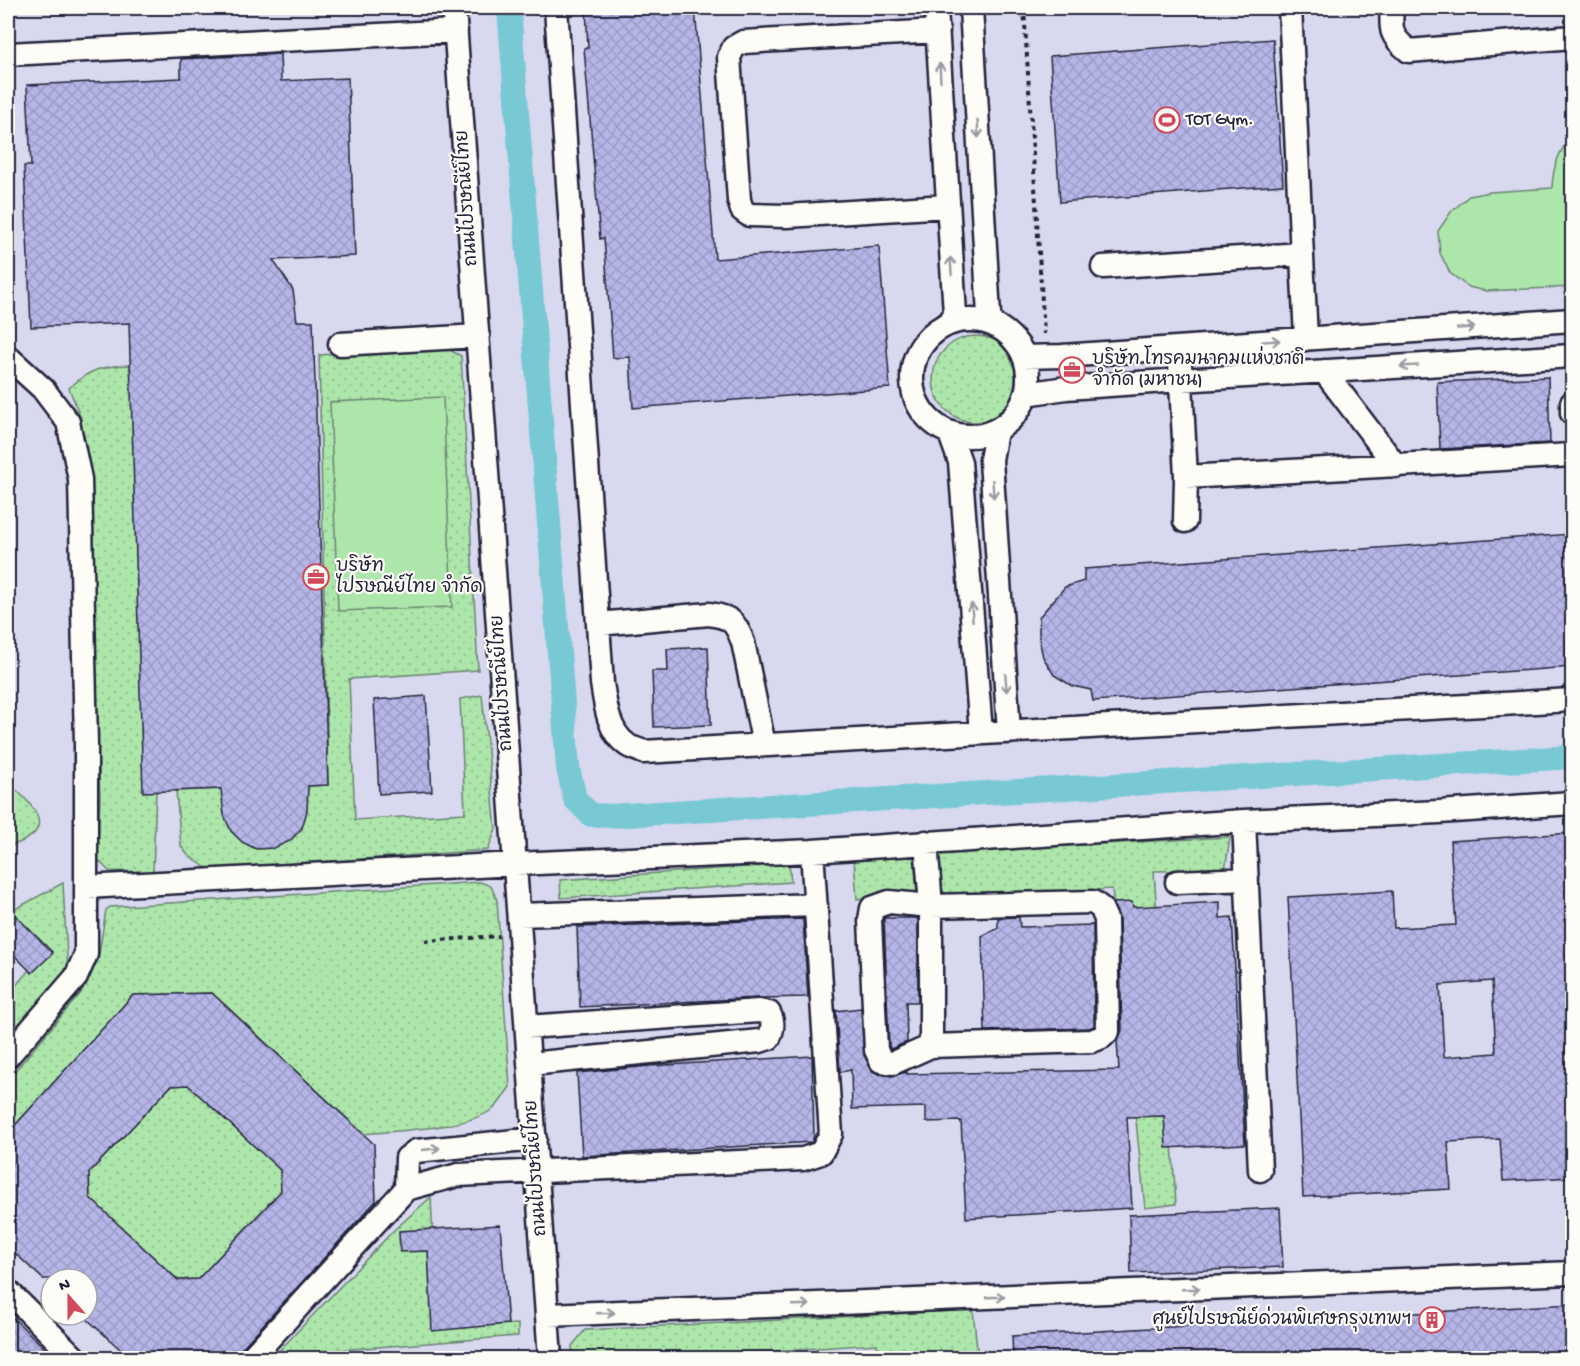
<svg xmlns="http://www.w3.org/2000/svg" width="1580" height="1366" viewBox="0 0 1580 1366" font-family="'Gochi Hand','Playpen Sans Thai',sans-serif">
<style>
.built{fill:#d8d8ef;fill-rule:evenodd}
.green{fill:url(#green-dots);stroke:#688472;stroke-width:1.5}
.pitch{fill:#ade6aa;stroke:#688472;stroke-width:1.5}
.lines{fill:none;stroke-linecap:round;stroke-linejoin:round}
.canal{stroke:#79c9d5;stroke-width:24}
.building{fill:url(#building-cross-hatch);stroke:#22223b;stroke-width:1.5;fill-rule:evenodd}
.minor-casing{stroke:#22223b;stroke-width:27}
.path{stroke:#22223b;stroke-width:4;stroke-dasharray:4.5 4.5;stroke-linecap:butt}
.minor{stroke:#fdfcf7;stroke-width:22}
.oneway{stroke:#9a9aa2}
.labels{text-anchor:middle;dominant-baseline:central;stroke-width:4.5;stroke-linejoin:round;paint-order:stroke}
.poi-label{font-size:18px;fill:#22223b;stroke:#fdfcf7;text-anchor:start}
.street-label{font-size:18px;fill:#22223b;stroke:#fdfcf7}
</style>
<defs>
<pattern id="green-dots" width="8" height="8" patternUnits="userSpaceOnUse" patternTransform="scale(1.5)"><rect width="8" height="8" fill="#ade6aa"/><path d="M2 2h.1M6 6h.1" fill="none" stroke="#95c593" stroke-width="1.8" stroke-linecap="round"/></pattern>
<pattern id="building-cross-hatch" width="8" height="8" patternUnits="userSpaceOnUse" patternTransform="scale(1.5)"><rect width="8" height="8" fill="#b5b5e7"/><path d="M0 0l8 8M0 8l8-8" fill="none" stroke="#9b9bc7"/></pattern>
</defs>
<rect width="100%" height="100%" fill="#e7e7f2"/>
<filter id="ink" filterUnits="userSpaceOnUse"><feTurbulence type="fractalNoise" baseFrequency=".0167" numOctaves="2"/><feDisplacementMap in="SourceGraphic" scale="12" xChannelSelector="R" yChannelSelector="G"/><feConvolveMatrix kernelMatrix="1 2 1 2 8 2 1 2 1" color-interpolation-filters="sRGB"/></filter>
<g filter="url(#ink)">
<path class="built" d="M8 8H1572V1358H8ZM51 1279H87V1315H51Z"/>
<path class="green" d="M933 379a43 43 0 1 1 86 0a43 43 0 1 1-86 0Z
M442 346 461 356 478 670 349 679 355 820 465 813 460 699 482 695 496 829 488 850 209 870 188 855 181 846 176 791 328 785 319 355Z
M130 365 156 791 153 872 109 871 97 859 100 797 81 419 69 388C90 369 102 366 130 365Z
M8 782C31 804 61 829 13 845L8 841Z
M1230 837 1225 870 1154 871 1176 1204 1145 1208 1112 889 950 898 938 886 937 853Z
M914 856 917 894 857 899 854 861Z
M789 864 791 882 561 898 560 880Z
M480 882 491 886 497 900 510 1087C505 1093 500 1104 493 1109 466 1129 398 1130 364 1134L212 993 133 995 8 1133V1079L80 994 98 960 106 910 110 907Z
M63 883 68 975 8 1039V995L33 965 8 931V916L13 910Z
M188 1085 280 1170 281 1191 198 1279 178 1280 90 1198 89 1173 171 1086Z
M431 1197 437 1327 518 1324V1336L275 1355 394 1230Z
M973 1310 978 1358H879L877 1344 668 1358H573L572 1346 585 1330Z"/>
<path class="pitch" d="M1572 65V287L1486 291 1468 287 1450 273 1440 253 1438 231 1451 212 1469 196 1490 192 1552 188C1553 164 1559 153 1572 134L1565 66Z
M443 397 452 607 338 611 330 402Z"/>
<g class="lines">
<path class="canal" d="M509 8 568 768 575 799 591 815 610 816 1572 757"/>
</g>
<path class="building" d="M586 8H695L715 259 879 246 890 388 633 408 630 357 613 358 604 238 600 239 584 48H588Z
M1273 39 1283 185 1060 202 1050 56Z
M280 54 281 81 348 78 355 256 273 260 293 290 297 321H313L328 785 308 786 307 811 302 828 290 841 274 848 256 849 242 842 231 831 224 815 221 789 143 792 129 323 31 327 24 166H31L27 85 181 78V59Z
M1548 377 1550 443 1440 449 1437 382Z
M1572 534V667L1093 701 1091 690 1072 686 1054 675 1043 657 1039 639V617L1065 587 1084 581V569Z
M708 647 711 725 654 727 652 671H668L667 649Z
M426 696 432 791 379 794 374 700Z
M1572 833V1177L1503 1181 1500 1139 1448 1142 1451 1189 1303 1197 1288 897 1392 891 1394 928 1456 925 1450 841ZM1492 981 1496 1053 1444 1057 1440 985Z
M1132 902 1133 907 1220 902V918L1232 917 1245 1144 1166 1148 1164 1116 1127 1117 1132 1208 966 1218 961 1121 926 1122V1107L852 1109 851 1070 840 1072 836 1011 861 1008 864 1055 872 1071 879 1074 891 1076 907 1072V1074L1119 1070 1117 1041 1122 1031 1119 919 1113 903Z
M8 908 53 953 32 973 8 949Z
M1019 917 1020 927 1093 925 1094 1026 1089 1028 985 1031 982 936 998 928V918Z
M884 918H918V1002H906L907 1042 891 1049 889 1047Z
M803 919 808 997 758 998 580 1007 577 927Z
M212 993 374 1144 376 1201 241 1349 238 1359H131L87 1319V1279H43L8 1247V1133L133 995ZM188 1085 280 1170 281 1191 198 1279 178 1280 90 1198 89 1173 171 1086Z
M812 1056 814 1136 812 1142 582 1156 577 1073 650 1066Z
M1280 1208 1283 1267 1131 1273 1129 1215Z
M500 1225 508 1324 432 1331 428 1251 400 1252 399 1231Z
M1572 1304V1359H1013L1012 1336Z
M8 1313 56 1359H8Z"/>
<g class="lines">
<g class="minor-casing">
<path id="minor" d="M454 8 550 1358
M556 8 602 683C605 703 608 731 626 744 630 748 638 749 643 752L1572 700
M936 8 955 314 949 323
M971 8 989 315 992 324
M1290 8 1306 339
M1392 8C1390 30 1391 37 1409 51L1572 37
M938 31 743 42 734 47 729 57 739 200 742 210 749 215 787 216 947 206
M8 54 456 31
M1103 267 1302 254
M912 378a58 58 0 1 1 116 0a58 58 0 1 1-116 0Z
M340 344 478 336
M8 357 43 389 68 422 80 479 86 744V954L76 977 8 1056
M1024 357 1062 356 1572 320
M1180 364 1186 477 1185 521
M1324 371 1396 466
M1026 394 1066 388 1181 380 1572 356
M1572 403V413
M996 431 991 460 1009 732
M950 434 960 462 981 733
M1186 477 1572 455
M598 624 709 614C731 617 735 621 743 642L764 745
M1244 821 1260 1170
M926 842 931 906V1046
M1177 882 1247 879
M86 887 515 864 812 851 1244 821 1439 812 1572 803
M889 902 931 906 1093 902 1101 908 1106 919 1108 1031 1102 1037 1092 1041 931 1046 893 1063 881 1061 876 1050 870 920 872 908Z
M519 915 816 905
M527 1027 759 1011 769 1013C774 1022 773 1029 769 1038L760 1041 530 1064
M406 1189 407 1158 416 1151 535 1139
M8 1291 75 1358
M548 1315 1572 1273
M251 1358 406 1189 458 1175 803 1159 821 1153 831 1134 812 851"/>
</g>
<path class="path" d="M1024 8 1044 334
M425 941 499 936"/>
<use href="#minor" class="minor"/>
</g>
<defs><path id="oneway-shaft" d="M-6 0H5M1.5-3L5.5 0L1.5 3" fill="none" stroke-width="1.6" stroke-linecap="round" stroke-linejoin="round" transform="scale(1.5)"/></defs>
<g class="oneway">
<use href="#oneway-shaft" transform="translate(940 72) rotate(-93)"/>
<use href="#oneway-shaft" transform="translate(978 129) rotate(87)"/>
<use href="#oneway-shaft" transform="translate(951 266) rotate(-94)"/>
<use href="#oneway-shaft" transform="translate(1466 328) rotate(-4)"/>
<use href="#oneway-shaft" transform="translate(1271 341) rotate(-4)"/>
<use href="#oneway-shaft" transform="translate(1409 366) rotate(177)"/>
<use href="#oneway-shaft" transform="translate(993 489) rotate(86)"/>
<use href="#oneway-shaft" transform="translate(972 612) rotate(-94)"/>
<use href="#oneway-shaft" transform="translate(1006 683) rotate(86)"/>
<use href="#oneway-shaft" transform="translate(431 1149) rotate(-6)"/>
<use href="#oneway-shaft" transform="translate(1191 1289) rotate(-2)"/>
<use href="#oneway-shaft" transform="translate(996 1297) rotate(-2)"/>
<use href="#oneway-shaft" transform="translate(801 1305) rotate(-2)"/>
<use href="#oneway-shaft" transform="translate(606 1313) rotate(-2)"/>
</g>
</g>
<defs>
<g id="stadium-ring" transform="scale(1.35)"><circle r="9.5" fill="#fdfcf7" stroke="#d1495b" stroke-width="1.5"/><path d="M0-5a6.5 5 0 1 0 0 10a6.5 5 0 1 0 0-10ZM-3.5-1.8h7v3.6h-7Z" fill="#d1495b"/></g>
<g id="office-ring" transform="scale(1.35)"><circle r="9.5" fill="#fdfcf7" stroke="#d1495b" stroke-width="1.5"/><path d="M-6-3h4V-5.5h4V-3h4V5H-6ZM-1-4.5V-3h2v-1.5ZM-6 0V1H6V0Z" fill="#d1495b"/></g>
<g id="building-ring" transform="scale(1.35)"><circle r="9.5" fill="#fdfcf7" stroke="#d1495b" stroke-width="1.5"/><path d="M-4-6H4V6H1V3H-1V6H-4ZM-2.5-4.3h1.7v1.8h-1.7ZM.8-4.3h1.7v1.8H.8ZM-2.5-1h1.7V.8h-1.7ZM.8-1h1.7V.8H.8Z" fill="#d1495b"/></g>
</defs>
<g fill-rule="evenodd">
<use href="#stadium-ring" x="1167" y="120"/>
<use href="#office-ring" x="1072" y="370"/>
<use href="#office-ring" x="316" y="577"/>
<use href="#building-ring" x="1432" y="1320"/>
</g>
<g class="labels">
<g class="poi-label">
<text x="1186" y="120">TOT Gym.</text>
<text x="1092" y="360">บริษัท โทรคมนาคมแห่งชาติ<tspan x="1092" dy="21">จำกัด (มหาชน)</tspan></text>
<text x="336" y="567">บริษัท<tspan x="336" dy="21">ไปรษณีย์ไทย จำกัด</tspan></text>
<text x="1412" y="1320" text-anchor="end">ศูนย์ไปรษณีย์ด่วนพิเศษกรุงเทพฯ</text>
</g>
<g class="street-label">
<text transform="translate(468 198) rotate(-94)">ถนนไปรษณีย์ไทย</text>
<text transform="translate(503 683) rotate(-94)">ถนนไปรษณีย์ไทย</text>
<text transform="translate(537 1168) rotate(-94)">ถนนไปรษณีย์ไทย</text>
</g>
</g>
<rect width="1580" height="1366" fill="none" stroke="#fdfcf7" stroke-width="30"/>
<rect x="15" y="15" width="1550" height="1336" fill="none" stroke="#22223b" stroke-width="2" filter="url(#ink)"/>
<g transform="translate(69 1297) rotate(339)"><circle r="28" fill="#fdfcf7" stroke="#a5a5ac" stroke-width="1.5"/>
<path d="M0-4.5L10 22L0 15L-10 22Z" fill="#d1495b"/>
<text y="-9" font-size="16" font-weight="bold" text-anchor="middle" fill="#22223b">N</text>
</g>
</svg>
